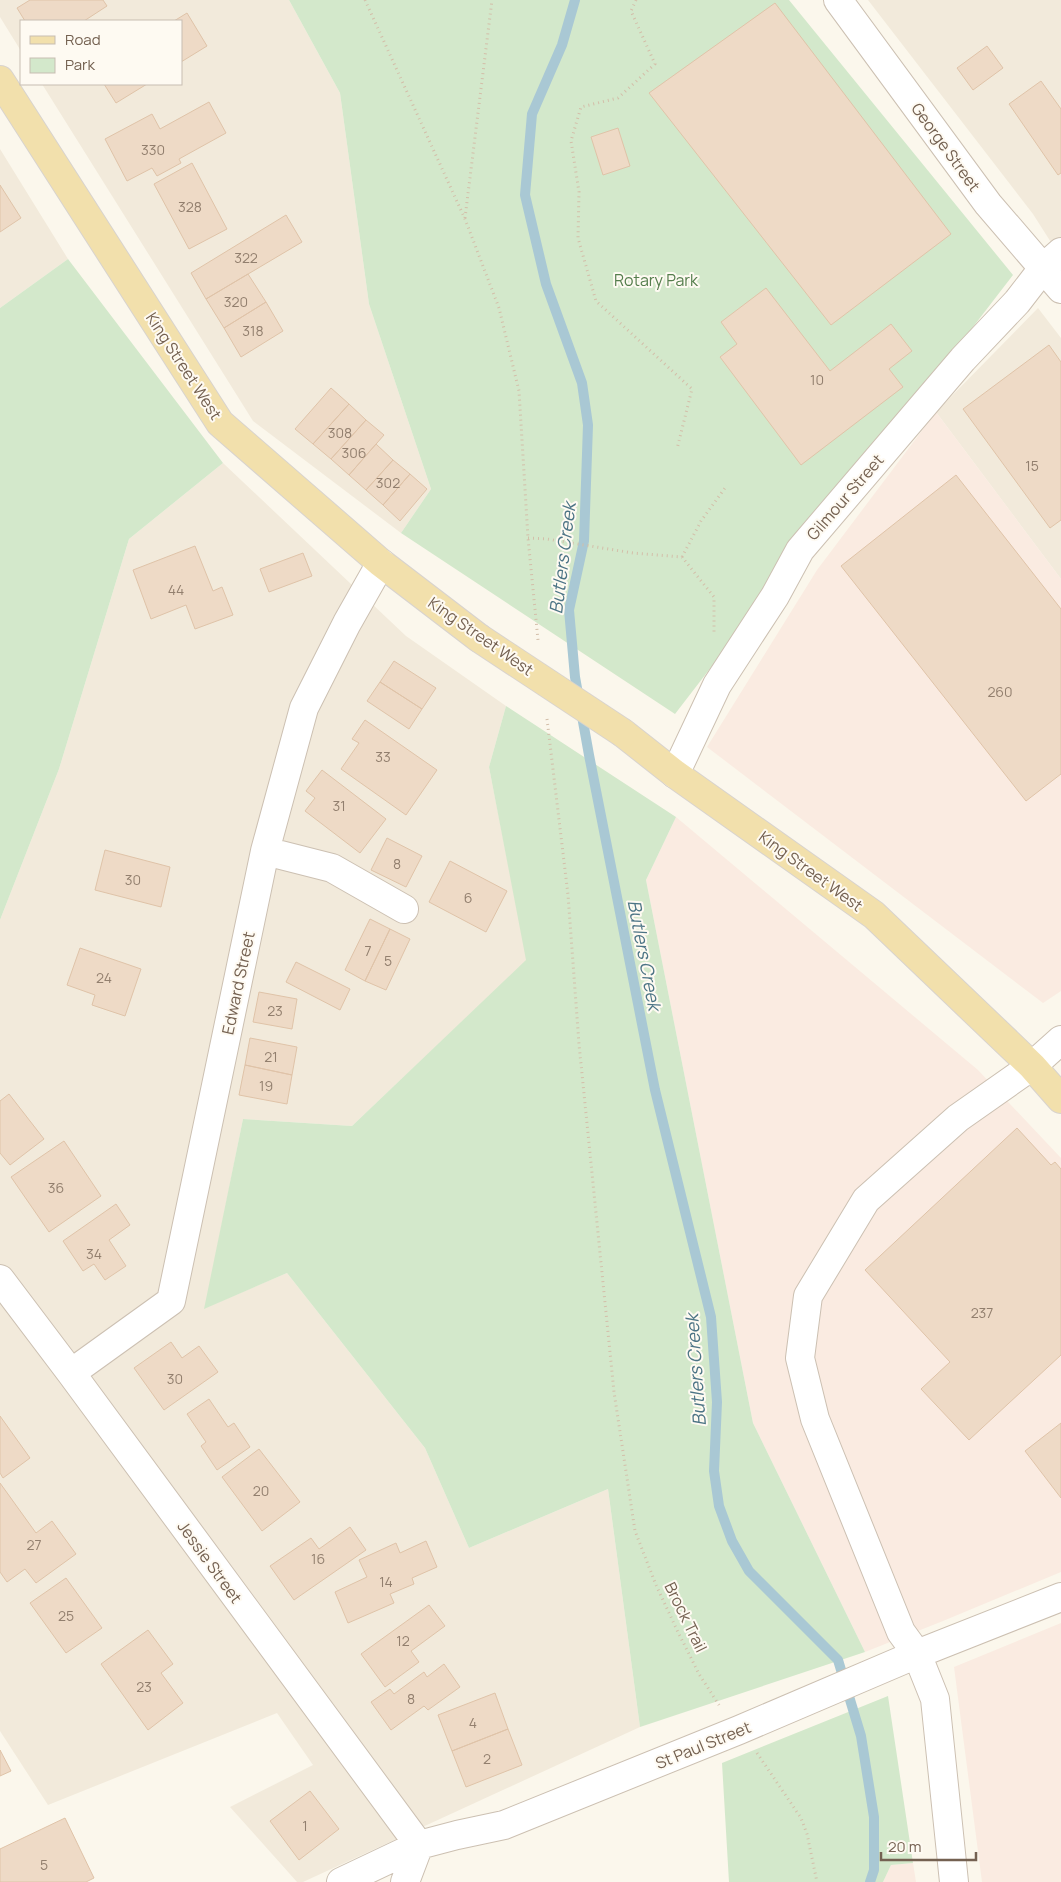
<svg xmlns="http://www.w3.org/2000/svg" width="1061" height="1882" viewBox="0 0 1061 1882" font-family="Manrope,sans-serif">
<style>
.residential{fill:#f2eadb}
.commercial{fill:#faebe1}
.green{fill:#d3e8cb}
.lines{fill:none;stroke-linecap:round;stroke-linejoin:round}
.stream{stroke:#a9c8d4;stroke-width:10}
.building{fill:#eedac6;stroke:#dfc3a8}
.minor-casing{stroke:#ccc0b2;stroke-width:30}
.major-casing{stroke:#d8d3ce;stroke-width:30}
.path{stroke:#d3bea9;stroke-width:3;stroke-dasharray:1 4;stroke-linecap:butt}
.minor{stroke:#fff;stroke-width:28}
.major{stroke:#f2e0ac;stroke-width:28}
.major-bridge-casing{stroke:#d8d3ce;stroke-width:30;stroke-linecap:butt}
.major-bridge{stroke:#f2e0ac;stroke-width:28}
.labels{text-anchor:middle;dominant-baseline:central;stroke-width:4;stroke-linejoin:round;paint-order:stroke}
.number-label{font-size:14px;fill:#927f6e}
.street-label{font-size:16px;fill:#746151;stroke:#fefaf2}
.park-label{font-size:16px;fill:#557e4d;stroke:#fefaf2}
.water-label{font-size:18px;font-style:italic;fill:#4c7485;stroke:#fefaf2}
</style>
<rect width="100%" height="100%" fill="#fbf7ec"/>
<path class="residential" d="M0 0H289L340 93 369 304 431 489 401 533 253 421 42 84H181V21H21V51L0 17Z
M868 0H1061V258L1033 214Z
M0 149 68 259 0 308Z
M1038 308 1061 338V579L936 412Z
M223 463 406 636 506 706 489 767 527 960 352 1126 243 1119 205 1308 287 1273 425 1448 469 1548 608 1489 640 1727 303 1882H297L230 1807 313 1765 277 1713 48 1805 0 1731V920L59 769 129 539Z"/>
<path class="commercial" d="M936 412 1061 579V991L1043 1003 707 747 817 570Z
M676 817 978 1070 1061 1158V1572L943 1621 865 1652 753 1423 646 880Z
M1061 1623V1882H982L954 1667Z
M913 1863 916 1882H883L891 1865Z"/>
<path class="green" d="M289 0H789L1013 275 675 714 401 533 431 489 369 304 340 93Z
M68 259 223 463 129 539 59 769 0 920V308Z
M506 706 676 817 646 880 753 1423 865 1652 640 1727 608 1489 469 1548 425 1448 287 1273 204 1309 243 1119 352 1126 526 960 489 767Z
M888 1696 913 1863 891 1865 883 1882H729L722 1763Z"/>
<g class="lines">
<path class="stream" d="M575 0 562 45 532 114 525 195 546 284 582 383 588 425 584 541 569 610 575 677 589 755 655 1090 711 1317 717 1402 714 1471 719 1506 732 1541 749 1571 838 1660 861 1736 874 1817V1870L870 1882"/>
</g>
<path class="building" d="M30 0H103L107 6 84 21H25L17 8Z
M775 3 951 234 831 325 649 93Z
M187 13 207 46 181 62V21H174Z
M987 46 1003 68 973 90 957 68Z
M1041 81 1061 109V173L1058 175 1009 104Z
M104 84H147L116 103Z
M209 102 226 133 179 159 181 163 157 176 152 168 127 181 105 139 152 114 160 129Z
M618 128 630 166 603 175 591 137Z
M192 163 227 229 189 249 154 184Z
M0 185 21 218 0 232Z
M286 215 302 242 206 299 191 273Z
M248 274 266 302 224 328 206 299Z
M766 288 830 371 891 324 912 351 889 369 903 387 801 465 720 357 737 344 721 322Z
M266 302 283 331 241 357 224 328Z
M1049 345 1061 362V520L1050 528 963 409Z
M331 388 349 404 313 444 295 429Z
M349 404 366 420 331 459 313 444Z
M366 420 384 435 349 475 331 459Z
M376 444 393 460 366 490 349 475Z
M393 460 410 474 383 505 366 490Z
M410 474 427 489 400 521 383 505Z
M956 475 1061 609V774L1026 801 841 566Z
M195 546 213 591 222 587 233 615 195 629 186 605 151 619 133 570Z
M303 553 312 576 269 592 260 569Z
M394 661 436 688 422 709 380 682Z
M380 682 422 709 409 729 367 701Z
M365 720 437 770 406 815 341 769 359 743 352 739Z
M322 770 386 819 360 853 305 811 315 798 306 791Z
M387 838 422 856 406 887 371 870Z
M105 850 170 867 161 907 95 890Z
M450 861 507 891 486 932 429 902Z
M370 919 390 929 365 981 345 970Z
M390 929 410 939 386 990 365 981Z
M80 948 141 969 125 1016 92 1005 95 995 67 985Z
M296 962 350 989 340 1010 286 982Z
M259 992 297 999 292 1029 253 1022Z
M250 1038 297 1047 292 1075 245 1065Z
M245 1065 292 1075 287 1104 239 1095Z
M9 1094 44 1139 10 1165 0 1153V1101Z
M1017 1128 1051 1165 1055 1162 1061 1169V1355L969 1440 921 1389 950 1362 865 1270Z
M64 1141 101 1196 49 1232 11 1177Z
M116 1204 130 1225 109 1240 126 1266 105 1280 94 1264 83 1271 63 1241Z
M171 1342 182 1358 199 1346 218 1372 164 1410 134 1368Z
M209 1399 228 1427 234 1423 250 1447 217 1470 201 1446 206 1442 187 1414Z
M0 1416 30 1458 3 1478 0 1473Z
M1061 1423V1498L1025 1451Z
M259 1449 300 1502 262 1531 222 1477Z
M0 1483 36 1533 52 1521 76 1554 36 1583 25 1569 7 1582 0 1572Z
M350 1527 366 1550 294 1600 270 1566 311 1538 319 1549Z
M426 1541 437 1567 412 1578 414 1584 390 1594 394 1603 348 1623 335 1592 367 1577 359 1560 396 1543 400 1553Z
M66 1578 102 1628 66 1653 30 1603Z
M429 1605 445 1626 411 1651 419 1662 385 1687 361 1654Z
M148 1630 173 1664 161 1673 183 1703 148 1730 101 1664Z
M444 1664 460 1687 428 1710 424 1706 391 1730 371 1702 390 1689 394 1694 424 1672 427 1677Z
M495 1693 508 1729 452 1751 438 1715Z
M508 1729 522 1765 466 1787 452 1751Z
M0 1750 11 1771 0 1776Z
M310 1791 339 1829 299 1860 270 1821Z
M65 1818 94 1878 86 1882H0V1849Z"/>
<g class="lines">
<g class="minor-casing">
<path id="minor" d="M838 0 988 204 1061 289
M675 774 717 685 775 596 800 550 963 359 1017 302 1044 267 1061 252
M265 851 332 868 404 909
M0 1279 71 1373 419 1845
M71 1373 171 1301 265 851 304 708 347 623 381 563
M341 1882 419 1845 457 1835 504 1825 739 1730 917 1654 1061 1597
M405 1882 419 1845
M954 1882 935 1699 917 1654 901 1632 815 1419 800 1358 808 1296 866 1200 958 1118 1032 1066 1061 1040"/>
</g>
<g class="major-casing">
<path id="major" d="M0 80 220 423 381 563 479 638
M623 733 675 774 874 915 1032 1066 1061 1099"/>
</g>
<path class="path" d="M365 0 465 219 499 308 519 391 528 538 538 640
M636 0 631 11 655 64 618 98 581 107 571 141 579 192 578 238 596 301 692 389 677 449
M465 218 492 0
M528 538 547 539 633 553 682 557 714 597V632
M682 557 701 521 725 488
M547 719 568 895 579 1044 614 1392 635 1531 656 1585 677 1630 699 1674 719 1705
M757 1753 801 1818 807 1834 817 1882"/>
<use href="#minor" class="minor"/>
<use href="#major" class="major"/>
<g class="major-bridge-casing">
<path id="major-bridge" d="M479 638 623 733"/>
</g>
<use href="#major-bridge" class="major-bridge"/>
</g>
<g class="labels">
<g class="number-label">
<text x="153" y="149">330</text>
<text x="190" y="206">328</text>
<text x="246" y="257">322</text>
<text x="236" y="301">320</text>
<text x="253" y="330">318</text>
<text x="817" y="379">10</text>
<text x="340" y="432">308</text>
<text x="354" y="452">306</text>
<text x="1032" y="465">15</text>
<text x="388" y="482">302</text>
<text x="176" y="589">44</text>
<text x="1000" y="691">260</text>
<text x="383" y="756">33</text>
<text x="339" y="805">31</text>
<text x="397" y="863">8</text>
<text x="133" y="879">30</text>
<text x="468" y="897">6</text>
<text x="368" y="950">7</text>
<text x="388" y="960">5</text>
<text x="104" y="977">24</text>
<text x="275" y="1010">23</text>
<text x="271" y="1056">21</text>
<text x="266" y="1085">19</text>
<text x="56" y="1187">36</text>
<text x="94" y="1253">34</text>
<text x="982" y="1312">237</text>
<text x="175" y="1378">30</text>
<text x="261" y="1490">20</text>
<text x="34" y="1544">27</text>
<text x="318" y="1558">16</text>
<text x="386" y="1581">14</text>
<text x="66" y="1615">25</text>
<text x="403" y="1640">12</text>
<text x="144" y="1686">23</text>
<text x="411" y="1698">8</text>
<text x="473" y="1722">4</text>
<text x="487" y="1758">2</text>
<text x="305" y="1825">1</text>
<text x="44" y="1864">5</text>
</g>
<g class="street-label">
<text transform="translate(946 147) rotate(54)">George Street</text>
<text transform="translate(184 366) rotate(57)">King Street West</text>
<text transform="translate(845 497) rotate(-49)">Gilmour Street</text>
<text transform="translate(481 636) rotate(35)">King Street West</text>
<text transform="translate(811 871) rotate(36)">King Street West</text>
<text transform="translate(238 983) rotate(-78)">Edward Street</text>
<text transform="translate(210 1562) rotate(54)">Jessie Street</text>
<text transform="translate(686 1617) rotate(64)">Brock Trail</text>
<text transform="translate(703 1745) rotate(-22)">St Paul Street</text>
</g>
<g class="park-label">
<text x="656" y="280">Rotary Park</text>
</g>
<g class="water-label">
<text transform="translate(562 558) rotate(-83)">Butlers Creek</text>
<text transform="translate(645 955) rotate(79)">Butlers Creek</text>
<text transform="translate(695 1370) rotate(-94)">Butlers Creek</text>
</g>
</g>
<rect x="20" y="20" width="162" height="65" fill="#fefaf2" stroke="#c7bdb2"/>
<rect x="30" y="36" width="25" height="8" fill="#f2e0ac" stroke="#c7bdb2"/>
<text x="65" y="45" font-size="15" fill="#746151">Road</text>
<rect x="30" y="58" width="25" height="15" fill="#d3e8cb" stroke="#c7bdb2"/>
<text x="65" y="70" font-size="15" fill="#746151">Park</text>
<path d="M881 1852v8h95v-8" fill="none" stroke="#746151" stroke-width="2.5"/>
<text x="888" y="1852" font-size="15" fill="#746151" stroke="#fefaf2" stroke-width="4" paint-order="stroke">20 m</text>
</svg>
